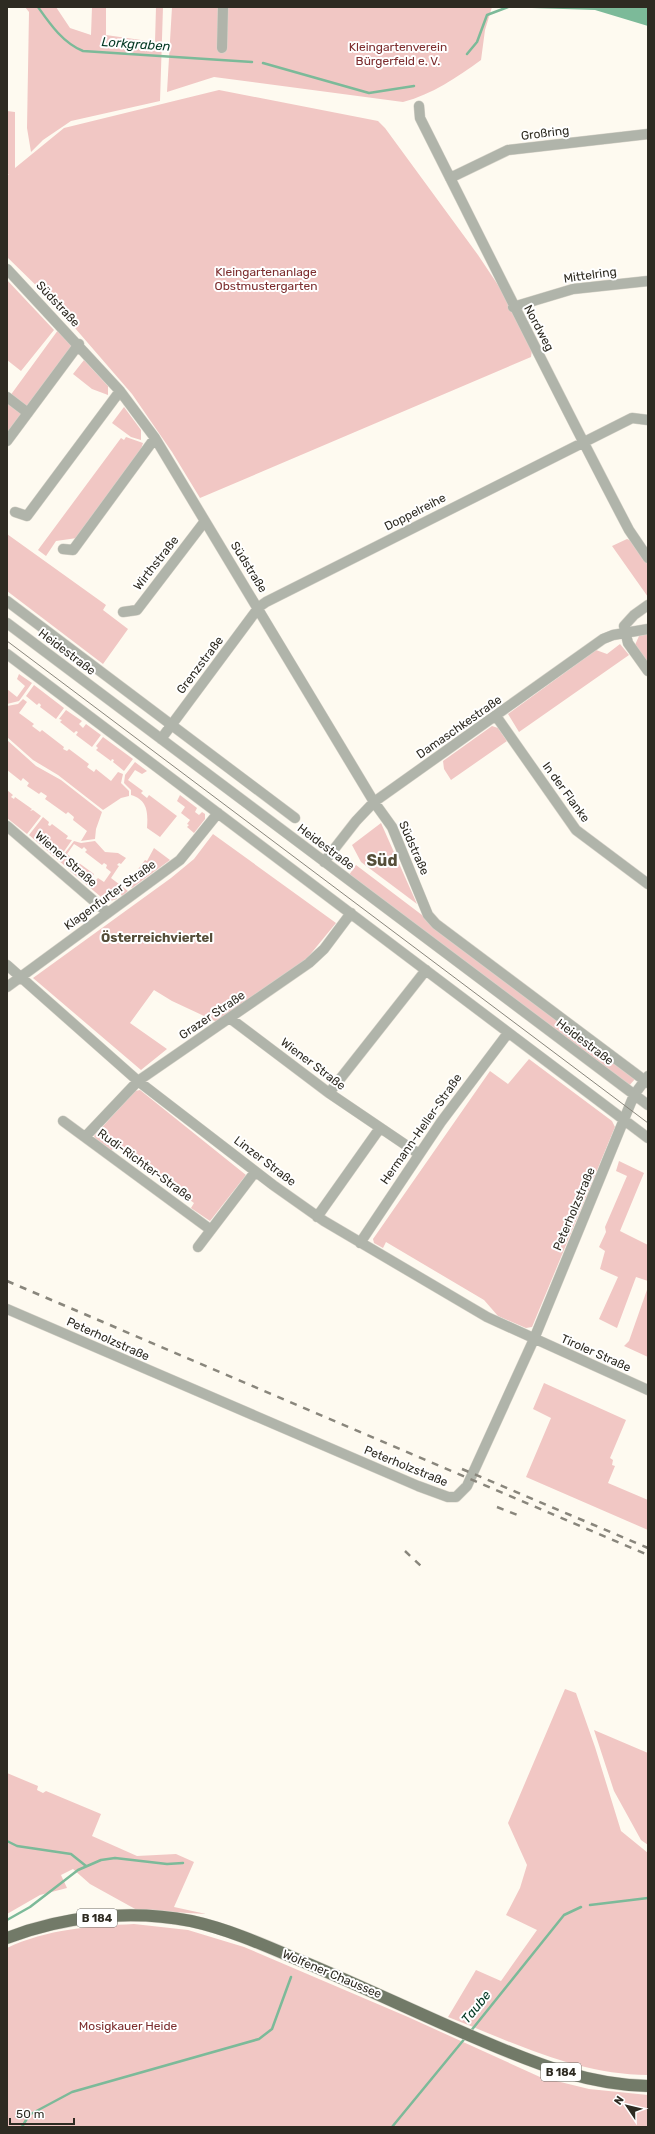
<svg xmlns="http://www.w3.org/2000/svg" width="655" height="2134" viewBox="0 0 655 2134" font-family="Rubik,sans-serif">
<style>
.green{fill:#f1c7c4}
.water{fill:#7cba99}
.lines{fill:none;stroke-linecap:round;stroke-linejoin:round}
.stream{stroke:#7cba99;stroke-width:2.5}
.minor-casing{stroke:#d9d5cb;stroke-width:11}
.major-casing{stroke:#d9d5cb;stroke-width:13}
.minor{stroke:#b0b4aa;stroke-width:10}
.major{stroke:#727a68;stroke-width:12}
.tram{stroke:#89867c;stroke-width:1}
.rail{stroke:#89867c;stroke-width:2.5;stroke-dasharray:7 7;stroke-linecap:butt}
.labels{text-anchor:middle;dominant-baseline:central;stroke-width:4;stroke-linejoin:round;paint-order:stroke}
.shield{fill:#fff;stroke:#6d6b64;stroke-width:1}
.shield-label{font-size:11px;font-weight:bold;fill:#2e2b22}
.park-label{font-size:12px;fill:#7c2d2e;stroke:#fff}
.street-label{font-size:12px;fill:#2e2b22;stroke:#fff}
.water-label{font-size:13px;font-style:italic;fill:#013722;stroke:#fff}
.neighbourhood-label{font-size:13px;font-weight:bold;fill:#554e39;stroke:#fff}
.district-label{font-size:16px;font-weight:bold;fill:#554e39;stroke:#fff}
</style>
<rect width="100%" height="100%" fill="#fefaf0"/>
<path class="green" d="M25 7H56L70 28 91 35 92 7H106V35L155 42 156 7H163L160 101 71 121 43 140 31 152 27 128 29 12Z
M172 7H492L485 30 481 60C456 78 433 94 403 102L214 77 167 92Z
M219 90 378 121 385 128 478 255 502 291 532 350 531 357 200 498 172 452 132 394 49 298 7 257V176L9 174 7 175V111L15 112V168L64 128Z
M7 280 54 330 21 371 7 360Z
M61 326 79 344 7 441V400Z
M84 360 108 386V395L92 389 73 374Z
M124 407 141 430V440L131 437 112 423Z
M126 437 143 443 140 452 77 538 56 541 46 556 38 550 121 438 124 440Z
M7 534 106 605 103 610 128 629 103 664 7 591Z
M627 539 632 541 648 563V597L612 546Z
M648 634V666L635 645 639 636Z
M620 644 629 655 519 732 508 714 596 650 607 654Z
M19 674 32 683 19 701 7 704V689L17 697 25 686 17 679Z
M34 685 64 708 56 719 40 707 41 705 39 703 37 705 26 696Z
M23 699 27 702 19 713 34 724 32 726 40 732 42 730 64 747 63 749 67 751 69 749 89 764 87 767 94 772 96 769 111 781 118 772 123 774 121 783 129 791V796L121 798 103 810 58 775 33 760 7 737V706L18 704Z
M66 710 82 721 79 724 83 728 86 724 101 735 92 747 76 735 78 732 76 731 74 733 60 722 62 720 59 719Z
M492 726 498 728 507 741 451 780 444 769 443 761Z
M103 737 133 759 124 771 113 762 114 760 112 759 111 761 96 750 98 748 96 746Z
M7 740 36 766 61 780 102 812 96 829 95 839 81 841 87 831 73 820 74 817 68 812 66 814 45 799 47 796 41 792 39 794 27 786 29 783 23 778 21 781 7 770Z
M135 762 147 771 142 774 135 770 128 780 143 791 141 793 147 798 149 795 177 816 160 837 147 828C148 813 148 800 131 795V790L124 783 125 775Z
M7 790 13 795 11 797 14 799 15 797 32 809 30 811 33 810 41 816 27 834 7 818Z
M180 795 197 808 195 812 199 815 202 812 205 814V819L194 833 187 827 189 825 187 824 190 820 181 813 185 807 177 801Z
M43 817 49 822 48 825 50 826 52 824 68 836 66 839 72 840 58 860 29 835Z
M381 823 417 904 361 862 352 845Z
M213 834 336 923 304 962 217 1022 172 1001 154 990 130 1023 167 1049 141 1070 33 978 171 878 194 859Z
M74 841 81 843 95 841 105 852 118 853 126 858 121 864 119 863 117 865 119 866 111 878 128 891 122 896 119 892 115 896 117 899 107 902 88 886 94 878 96 880 98 878 104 882 111 872 106 868 107 865 104 863 102 865 85 852 87 850 84 847 82 849 74 844 67 854 75 860 69 869 59 861Z
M154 848 170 860 132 888 127 884 131 878 134 879 138 873 136 872 145 860 147 861Z
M79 863 94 874 87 885 70 871 76 864 77 865Z
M356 865 422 915 432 926 635 1079 628 1087 349 875Z
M529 1059 612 1121 615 1127 532 1327 526 1328 498 1316 484 1300 386 1242 383 1248 374 1243 373 1239 490 1071 508 1084Z
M140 1090 246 1175 210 1221 191 1208 194 1203 115 1146 111 1151 98 1142 94 1136 135 1091Z
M619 1161 644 1173 620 1231 648 1245V1281L636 1277 617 1328 599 1319 618 1277 600 1269 605 1251 599 1247 606 1232 605 1227 627 1176 616 1171Z
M648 1287V1357L624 1346 629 1341Z
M544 1383 626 1420 610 1458 613 1460 612 1465 615 1466 608 1483 648 1500V1530L526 1477 551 1418 533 1409Z
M565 1689 576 1693 595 1747 621 1831 648 1853V2075C577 2075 512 2042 448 2017L476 1970 501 1981 537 1930 506 1915 520 1888 527 1865 508 1823Z
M594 1730 648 1753V1845L641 1840 614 1791Z
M7 1773 38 1786 37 1790 43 1793 46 1791 101 1814 92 1836 137 1856 176 1854 194 1862 174 1907 206 1914 137 1910 90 1884 73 1869 61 1875 67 1888 40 1895 7 1914Z
M134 1924 188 1930 244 1947 408 2017 540 2077 589 2089 648 2095V2127H7V1948C47 1929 91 1926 134 1924Z"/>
<path class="water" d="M503 7H648V26L595 10Z"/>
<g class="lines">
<path class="stream" d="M38 7C50 24 63 43 83 51L252 62
M467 54 477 42 487 15 508 7
M263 63 369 93 414 86
M7 1841 17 1846 71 1854 86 1866
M590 1905 648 1898
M7 1920 30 1907 78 1870 101 1860 115 1858 167 1864 183 1863
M470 2032 564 1915 581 1907
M22 2127 29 2115 72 2092 259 2039 272 2029 291 1977
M392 2127 466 2037"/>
<g class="minor-casing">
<path id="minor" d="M222 48 223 7
M419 106 420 118C489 255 557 393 629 530L648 558
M450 178 508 150 648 134
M7 269 120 391 155 438 374 802 392 827 428 915 436 924 648 1083
M513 307 573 289 648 281
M7 397 28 413
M7 441 79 344
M15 512 27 516 120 391
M63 549 73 550 155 438
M7 601 295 818
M648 605 634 615 624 626 628 643 648 671
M123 612 137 610 205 521
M7 623 648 1105
M7 654 648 1138
M496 716 576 830 648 884
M161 739 259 607 266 602 632 418 648 420
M7 826 108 913
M324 862 356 821 374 802 603 639 613 635 648 629
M7 965 138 1081 273 1185 324 1221 487 1317 648 1390
M7 987 180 860 218 813
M231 1019 329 1093 419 1154
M329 1093 426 970
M63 1121 211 1230
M85 1137 138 1081 309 963 324 949 351 913
M317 1217 380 1128
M360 1243 441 1122 508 1033
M198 1247 255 1172
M7 1309 418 1486 448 1497H456L467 1486 534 1339 634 1095 648 1076"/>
</g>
<g class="major-casing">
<path id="major" d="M7 1938C64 1916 131 1909 191 1921 228 1929 264 1945 299 1960 362 1986 423 2016 485 2042 539 2065 590 2085 648 2086"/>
</g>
<use href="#minor" class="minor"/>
<use href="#major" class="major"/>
<path class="tram" d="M7 641 648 1123"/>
<path class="rail" d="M7 1281 648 1555
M462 1469 648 1548
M497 1507 520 1516
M405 1551 422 1567"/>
</g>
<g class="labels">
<g class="shield">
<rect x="77" y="1909" width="40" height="18" rx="3"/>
<rect x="541" y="2063" width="40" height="18" rx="3"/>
</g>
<g class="shield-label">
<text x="97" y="1918">B 184</text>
<text x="561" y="2072">B 184</text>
</g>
<g class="park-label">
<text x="398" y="47">Kleingartenverein<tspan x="398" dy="14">Bürgerfeld e. V.</tspan></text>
<text x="266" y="272">Kleingartenanlage<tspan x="266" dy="14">Obstmustergarten</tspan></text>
<text x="128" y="2026">Mosigkauer Heide</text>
</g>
<g class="street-label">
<text transform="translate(545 133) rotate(-7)">Großring</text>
<text transform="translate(590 275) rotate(-8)">Mittelring</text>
<text transform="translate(58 304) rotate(47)">Südstraße</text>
<text transform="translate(539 328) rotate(62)">Nordweg</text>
<text transform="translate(415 512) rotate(-27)">Doppelreihe</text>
<text transform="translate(156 563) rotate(-52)">Wirthstraße</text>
<text transform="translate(249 567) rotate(58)">Südstraße</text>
<text transform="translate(67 652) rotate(37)">Heidestraße</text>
<text transform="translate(200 665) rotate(-53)">Grenzstraße</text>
<text transform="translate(459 727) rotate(-35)">Damaschkestraße</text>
<text transform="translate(566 792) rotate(54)">In der Flanke</text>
<text transform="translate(326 847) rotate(37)">Heidestraße</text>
<text transform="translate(414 848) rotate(66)">Südstraße</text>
<text transform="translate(66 859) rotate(41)">Wiener Straße</text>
<text transform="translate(110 895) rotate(-36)">Klagenfurter Straße</text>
<text transform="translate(212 1015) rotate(-34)">Grazer Straße</text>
<text transform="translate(585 1042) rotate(37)">Heidestraße</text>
<text transform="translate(313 1064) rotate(37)">Wiener Straße</text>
<text transform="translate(421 1129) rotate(-55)">Hermann-Heller-Straße</text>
<text transform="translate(265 1161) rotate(37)">Linzer Straße</text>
<text transform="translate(145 1165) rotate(36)">Rudi-Richter-Straße</text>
<text transform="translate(574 1209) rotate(-67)">Peterholzstraße</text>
<text transform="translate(108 1339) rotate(24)">Peterholzstraße</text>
<text transform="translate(596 1353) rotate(24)">Tiroler Straße</text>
<text transform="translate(406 1466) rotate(22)">Peterholzstraße</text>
<text transform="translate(332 1974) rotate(23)">Wolfener Chaussee</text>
</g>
<g class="water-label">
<text transform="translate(136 44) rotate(4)">Lorkgraben</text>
<text transform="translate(476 2007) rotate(-51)">Taube</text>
</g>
<g class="neighbourhood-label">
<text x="157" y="937">Österreichviertel</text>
</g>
<g class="district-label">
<text x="382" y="860">Süd</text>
</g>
</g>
<rect width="655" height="2134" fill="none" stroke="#2e2b22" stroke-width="16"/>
<g transform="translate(627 2106) rotate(305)" stroke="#ffffff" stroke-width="3" paint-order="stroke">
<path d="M0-3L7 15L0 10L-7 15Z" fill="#2e2b22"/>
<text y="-6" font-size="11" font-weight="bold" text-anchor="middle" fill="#2e2b22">N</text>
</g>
<path d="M10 2118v6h64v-6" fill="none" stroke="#2e2b22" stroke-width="2"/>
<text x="16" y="2118" font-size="12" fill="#2e2b22" stroke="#ffffff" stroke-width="3" paint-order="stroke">50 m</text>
</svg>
